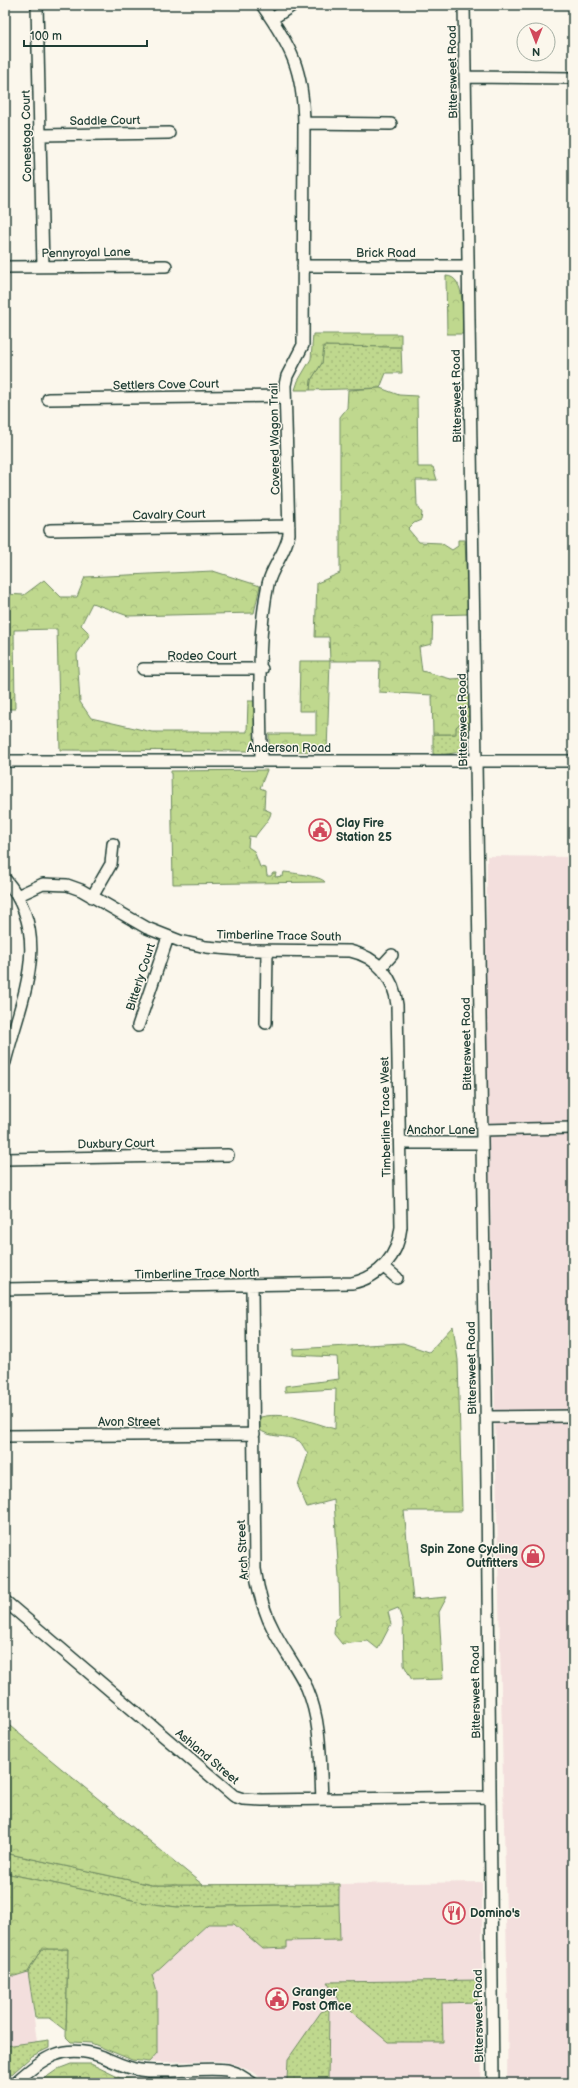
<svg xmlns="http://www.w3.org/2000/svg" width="578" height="2088" viewBox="0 0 578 2088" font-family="'Balsamiq Sans',sans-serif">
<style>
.built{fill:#f3dfdd}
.grass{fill:url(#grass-dots);stroke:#6f8a61}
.forest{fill:url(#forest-crowns);stroke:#6f8a61}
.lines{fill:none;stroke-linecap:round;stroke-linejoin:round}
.minor-casing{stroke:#1f3d34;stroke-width:14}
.minor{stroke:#fbf7ec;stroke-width:11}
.labels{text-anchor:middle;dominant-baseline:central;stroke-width:3;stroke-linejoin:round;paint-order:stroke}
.street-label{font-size:12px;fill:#1f3d34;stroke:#fbf7ec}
.poi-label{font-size:12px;font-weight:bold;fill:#1f3d34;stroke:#fbf7ec;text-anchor:start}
</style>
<defs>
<pattern id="grass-dots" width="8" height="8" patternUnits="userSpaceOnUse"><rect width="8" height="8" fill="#bfd88e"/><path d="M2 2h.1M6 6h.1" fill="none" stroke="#a4ba7b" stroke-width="1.8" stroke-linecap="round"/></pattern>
<pattern id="forest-crowns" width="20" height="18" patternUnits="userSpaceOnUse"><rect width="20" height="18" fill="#bfd88e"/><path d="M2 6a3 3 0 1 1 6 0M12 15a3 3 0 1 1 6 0" fill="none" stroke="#a4ba7b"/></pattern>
</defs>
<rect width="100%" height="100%" fill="#fbf7ec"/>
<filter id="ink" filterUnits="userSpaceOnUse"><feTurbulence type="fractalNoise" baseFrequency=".025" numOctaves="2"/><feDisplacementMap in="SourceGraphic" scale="8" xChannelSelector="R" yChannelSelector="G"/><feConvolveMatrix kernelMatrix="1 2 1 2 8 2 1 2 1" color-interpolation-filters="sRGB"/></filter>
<g filter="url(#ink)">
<path class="built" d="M487 856 573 857V2083H507L508 2008 486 1010Z
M482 1882V1980L327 1983 442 2002H484L481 2083H328L329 2009 288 2059 287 2079 284 2083H265L256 2074 238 2065 223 2061 149 2062 157 2053V1992L152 1975 208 1924H234L263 1949 287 1948V1941L340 1940 339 1884Z
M28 1972 37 2042 5 2046V1975L15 1976Z"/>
<path class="grass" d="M324 346 401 347 402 373H386L380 388 310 390 311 380 322 363Z
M469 715C468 751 470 753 433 755V734H455L456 727Z
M5 1853 152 1885 339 1884V1904L177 1907 146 1903 5 1873Z
M41 1949H68L66 2031 49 2018H35L28 1972Z
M482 1980 481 1990 477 1994V2002L442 2003 443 2042H388L339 2001 327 1982Z
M329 2009 328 2083H284L287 2079 288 2059 321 2012Z
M49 2040V2048L32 2056 5 2080V2046Z"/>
<path class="forest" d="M446 276C467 276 462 319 463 334H447Z
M313 334H401V347L324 346 322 363 311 380 310 390H295L298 381 311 359Z
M380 388 399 395 417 396 418 467H433L437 480H416L417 505 422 513 421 520 414 523 408 529 419 542 441 543 452 550 458 546V540H465L468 614 433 615 432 644 419 647 422 671 451 679 468 678 469 715 456 727V734H433L432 695 379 692 380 661H330L327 752 269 750V734H316V711H299L300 661H330L329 637H315L317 583 340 573V417L347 408 348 390Z
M213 571 260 586 254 613 128 616 92 603 81 625 90 634 77 654 80 702 91 718 152 732H247L248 701H255V746L248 751 60 750 57 629 14 630 15 709H5V594L24 595 44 580 61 597H77L85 577Z
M267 770 260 788 265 790 264 809 271 812C271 819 259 830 255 837L249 836 248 847 254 851 260 867 266 868 267 876H271L273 873H276L275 877 283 876 284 872C293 873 321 876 325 882L173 884 171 771Z
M453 1326 458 1360 462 1511H404L413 1600 447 1597 439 1612 443 1679 412 1680 404 1665 403 1622 398 1608 388 1612 391 1624 378 1649 368 1641 342 1644 334 1634 335 1621 340 1615 339 1578 334 1500 307 1507 298 1486 308 1454C305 1450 302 1443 299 1441 283 1433 272 1440 257 1428V1418C283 1410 311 1422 335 1429L336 1389 285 1392V1386L339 1379 337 1357 293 1355V1349L403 1343 429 1352Z
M5 1722 203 1885H152L5 1853Z
M5 1873 146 1903 177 1907 339 1904 340 1940 287 1941V1948L263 1949 234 1924H208L152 1975 157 1992V2053L149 2062 132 2060 91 2043 71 2042 66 2037 68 1949H41L28 1972 15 1976 5 1975Z
M71 2064H91L120 2078 173 2083H38L58 2069Z"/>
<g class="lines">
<g class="minor-casing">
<path id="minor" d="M37 5 43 267
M464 5 486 1394 493 2083
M272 19 293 5
M466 77 573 78
M304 123 391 124
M41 135 169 133
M303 266H468
M5 267 166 266
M48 399 285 396
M50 530 289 526
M143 669H262
M5 761H573
M261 761C261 702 256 641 268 584 272 566 286 553 289 534L285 385 287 376 303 345 304 123C303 70 292 48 262 5
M5 879C54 937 21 998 5 1062
M92 897 111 864 113 844
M381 967 392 955
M266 1023 267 950
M138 1026 168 937
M482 1130 573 1128
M400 1143H482
M5 1159 228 1155
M384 1267 397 1278
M252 1286 255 1569C258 1591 264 1613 275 1633 285 1652 298 1669 307 1688 322 1723 320 1763 322 1799
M5 1289 352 1283C380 1277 398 1256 401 1227L397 1005C394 977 377 957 350 951L242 950 206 947 180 941 147 928 81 890 67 885 43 884 17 896
M486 1417 573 1416
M5 1436 254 1434
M5 1601 234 1796 243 1799 262 1800 490 1797
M15 2083C42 2058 64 2042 103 2057 115 2062 126 2068 140 2070 169 2074 198 2067 227 2070L236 2073 252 2083"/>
</g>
<use href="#minor" class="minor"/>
</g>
</g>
<defs>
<g id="civic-ring" transform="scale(1.15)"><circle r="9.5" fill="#fbf7ec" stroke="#d1495b" stroke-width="1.5"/><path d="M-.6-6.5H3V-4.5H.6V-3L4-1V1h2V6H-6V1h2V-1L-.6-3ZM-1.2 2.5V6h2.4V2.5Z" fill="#d1495b"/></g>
<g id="shop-ring" transform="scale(1.15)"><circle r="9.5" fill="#fbf7ec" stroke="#d1495b" stroke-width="1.5"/><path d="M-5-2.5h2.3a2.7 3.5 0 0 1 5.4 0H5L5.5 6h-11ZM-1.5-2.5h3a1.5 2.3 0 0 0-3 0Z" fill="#d1495b"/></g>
<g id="restaurant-ring" transform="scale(1.15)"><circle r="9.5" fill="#fbf7ec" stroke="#d1495b" stroke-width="1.5"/><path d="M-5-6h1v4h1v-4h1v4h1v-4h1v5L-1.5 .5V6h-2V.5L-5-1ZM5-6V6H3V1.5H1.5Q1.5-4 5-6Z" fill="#d1495b"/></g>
</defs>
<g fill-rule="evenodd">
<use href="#civic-ring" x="320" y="830"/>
<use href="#shop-ring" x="533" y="1556"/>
<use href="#restaurant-ring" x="454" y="1913"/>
<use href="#civic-ring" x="277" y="1999"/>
</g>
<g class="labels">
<g class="street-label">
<text transform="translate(453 72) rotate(-91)">Bittersweet Road</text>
<text transform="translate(105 121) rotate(-1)">Saddle Court</text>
<text transform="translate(27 136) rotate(-91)">Conestoga Court</text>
<text transform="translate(86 253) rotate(-1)">Pennyroyal Lane</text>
<text x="386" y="253">Brick Road</text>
<text transform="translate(166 385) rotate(-1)">Settlers Cove Court</text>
<text transform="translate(457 396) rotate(-91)">Bittersweet Road</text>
<text transform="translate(275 439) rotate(-91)">Covered Wagon Trail</text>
<text transform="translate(169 515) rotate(-1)">Cavalry Court</text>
<text x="202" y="656">Rodeo Court</text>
<text transform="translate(463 720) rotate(-91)">Bittersweet Road</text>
<text x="289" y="748">Anderson Road</text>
<text transform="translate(279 936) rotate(1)">Timberline Trace South</text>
<text transform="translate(141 977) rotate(-72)">Bitterly Court</text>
<text transform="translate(467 1044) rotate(-91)">Bittersweet Road</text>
<text transform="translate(386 1117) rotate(-91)">Timberline Trace West</text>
<text x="441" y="1130">Anchor Lane</text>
<text transform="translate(116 1144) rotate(-1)">Duxbury Court</text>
<text transform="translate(197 1274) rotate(-1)">Timberline Trace North</text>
<text transform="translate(472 1368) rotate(-91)">Bittersweet Road</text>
<text x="129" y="1422">Avon Street</text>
<text transform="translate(243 1550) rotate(-93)">Arch Street</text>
<text transform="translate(476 1692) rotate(-91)">Bittersweet Road</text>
<text transform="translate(207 1757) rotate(40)">Ashland Street</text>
<text transform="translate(479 2016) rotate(-91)">Bittersweet Road</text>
</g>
<g class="poi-label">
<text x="336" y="823">Clay Fire<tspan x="336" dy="14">Station 25</tspan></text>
<text x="518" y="1549" text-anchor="end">Spin Zone Cycling<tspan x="518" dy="14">Outfitters</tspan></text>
<text x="470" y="1913">Domino's</text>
<text x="292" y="1992">Granger<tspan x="292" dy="14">Post Office</tspan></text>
</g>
</g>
<rect width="578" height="2088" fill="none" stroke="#fbf7ec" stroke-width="20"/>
<rect x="10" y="10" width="558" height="2068" fill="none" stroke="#1f3d34" stroke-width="1.5" filter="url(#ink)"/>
<g transform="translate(536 42) rotate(180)"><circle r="19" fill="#fbf7ec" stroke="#a3ada2"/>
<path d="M0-3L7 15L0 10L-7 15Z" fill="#d1495b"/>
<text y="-6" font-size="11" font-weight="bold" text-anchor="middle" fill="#1f3d34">N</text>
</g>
<path d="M24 40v6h123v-6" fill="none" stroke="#1f3d34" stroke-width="2"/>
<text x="30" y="40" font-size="12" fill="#1f3d34" stroke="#fbf7ec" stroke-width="3" paint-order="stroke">100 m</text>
</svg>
